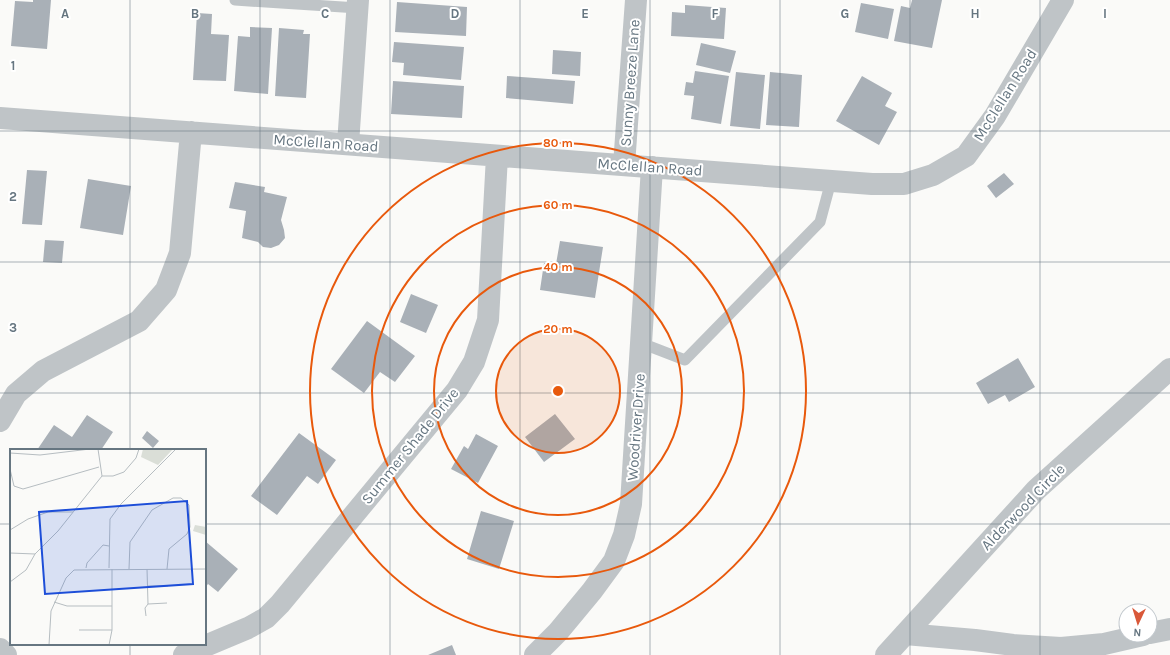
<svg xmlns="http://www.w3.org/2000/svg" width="1170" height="655" viewBox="0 0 1170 655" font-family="Karla,sans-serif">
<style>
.building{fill:#a9b0b7}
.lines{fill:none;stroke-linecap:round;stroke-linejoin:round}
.lane{stroke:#bfc4c7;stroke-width:11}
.street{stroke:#bfc4c7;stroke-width:22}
.grid{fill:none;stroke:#667681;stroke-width:1;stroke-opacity:0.55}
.ring{fill:none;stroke:#e8590c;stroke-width:2}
.labels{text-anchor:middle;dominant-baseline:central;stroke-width:4;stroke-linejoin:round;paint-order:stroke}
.street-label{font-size:15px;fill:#667681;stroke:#fff}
.inset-road{fill:none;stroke:#b6bdc1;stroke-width:1}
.view{fill:#1d4ed8;fill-opacity:0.15;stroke:#1d4ed8;stroke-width:2}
.inset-edge{fill:none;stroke:#667681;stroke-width:2}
.grid-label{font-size:13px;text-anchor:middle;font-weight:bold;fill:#667681;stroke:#fff;stroke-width:4;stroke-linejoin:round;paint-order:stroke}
.centre{fill:#e8590c;stroke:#fff;stroke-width:2}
.ring-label{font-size:12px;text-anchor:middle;font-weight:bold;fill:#e8590c;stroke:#fff;stroke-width:4;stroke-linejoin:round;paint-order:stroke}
</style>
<rect width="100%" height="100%" fill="#fafaf8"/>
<path class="building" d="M33 0H51L47 49 11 46 15 1 33 2Z
M912 0H942L932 48 894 41 901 6 910 8Z
M397 2 467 7 466 36 395 32Z
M861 3 894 9 888 39 855 32Z
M685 5 726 8 724 39 671 36 672 12 685 13Z
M197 13 212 14 211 34 229 35 226 81 193 80Z
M250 27 272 28 268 94 234 91 238 36 250 37Z
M279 28 304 30 303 34H310L306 98 275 96Z
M394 42 464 47 461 80 403 75 404 63 392 62Z
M701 43 736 51 730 73 696 65Z
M553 50 581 52 580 76 552 74Z
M695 71 729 76 721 124 691 119 694 96 684 95 686 82 693 83Z
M736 72 765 75 760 129 730 126Z
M770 72 802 75 799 127 766 125Z
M507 76 575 81 573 104 506 98Z
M862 76 892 93 885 106 897 112 879 145 836 121Z
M393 81 464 86 462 118 391 114Z
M27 170 47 171 42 225 22 224Z
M1004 173 1014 184 996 198 987 186Z
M88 179 131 186 123 235 80 228Z
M235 182 265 187 264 192 287 197 281 220 284 230 285 238 279 245 271 248 263 247 258 242 242 238 246 211 229 208Z
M45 240 64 241 62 263 43 262Z
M560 241 603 247 595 298 540 290 544 263 556 264Z
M411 294 438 305 426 333 400 322Z
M367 321 415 356 395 382 380 372 364 393 331 369Z
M1018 358 1035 387 1009 402 1005 395 988 404 976 383Z
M555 414 575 439 544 462 525 437Z
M87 415 113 432 101 450H37L54 425 72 437Z
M147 431 159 441 153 448 142 438Z
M299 433 336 460 318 484 307 476 277 515 251 496Z
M476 434 498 446 478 483 451 469 464 446 468 449Z
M481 511 514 521 499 569 467 559Z
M205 541 238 569 218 592 208 584 205 588Z
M452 645 456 655H428Z"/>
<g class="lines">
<path class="lane" d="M235 0 358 8
M641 343 685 360 820 222 831 181"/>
<path class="street" d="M0 118 872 184H904L933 175 966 156 995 116 1063 0
M348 144 358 0
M624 165 636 0
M0 421 16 394 43 371 139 321 166 290 180 253 191 132
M1150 633 1170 629
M905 634 975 640 1013 645 1061 648 1104 644 1143 635
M0 649 6 655
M184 655 248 628 266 618 280 604 457 390 474 362 488 320 497 156
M535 655 558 632 592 591 614 561 624 535 631 504 652 167
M886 655 1036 490 1170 369"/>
</g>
<path class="grid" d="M130 0V450M260 0V655M390 0V655M520 0V655M650 0V655M780 0V655M910 0V655M1040 0V655M0 131H1170M0 262H1170M0 393H1170M0 524H11M205 524H1170M130 644V655"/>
<circle cx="558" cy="391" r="62" fill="#e8590c" fill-opacity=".12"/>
<g class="ring">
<circle cx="558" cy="391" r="62"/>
<circle cx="558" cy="391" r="124"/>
<circle cx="558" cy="391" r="186"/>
<circle cx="558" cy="391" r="248"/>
</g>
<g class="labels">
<g class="street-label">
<text transform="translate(630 83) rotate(-86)">Sunny Breeze Lane</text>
<text transform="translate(1005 95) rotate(-58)">McClellan Road</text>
<text transform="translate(326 143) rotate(4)">McClellan Road</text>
<text transform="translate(650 167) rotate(4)">McClellan Road</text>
<text transform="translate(636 427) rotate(-86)">Woodriver Drive</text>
<text transform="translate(410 446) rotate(-51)">Summer Shade Drive</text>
<text transform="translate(1023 507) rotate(-46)">Alderwood Circle</text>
</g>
</g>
<g transform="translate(10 449)">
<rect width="196" height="196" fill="#fafaf8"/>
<path d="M133 0H163L148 16 131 8ZM185 76 196 78V86L183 82Z" fill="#daded7"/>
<path class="inset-road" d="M0 4 30 6 80 0M0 20 4 37 13 40 89 18M92 27H103L114 23 126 9 129 0M0 81 18 70 38 63H63M0 104 25 105 48 82 92 27 88 0M76 119 77 114 93 96 99 97M99 119 100 70 111 55 166 0M119 120 120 93 142 61 163 49H171L179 56 180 78 177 85 159 100 157 120M137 120 138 155M0 133 16 121 25 105M137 137H158M44 153 57 157H102M136 167 135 159 138 155 157 154M69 181H102M39 196 41 162 56 129 64 121 196 120M99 196 102 181V120"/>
<path class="view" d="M177 52 183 135 35 145 29 63Z"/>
<rect width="196" height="196" class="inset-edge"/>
</g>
<g class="grid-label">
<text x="65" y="18">A</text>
<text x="195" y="18">B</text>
<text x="325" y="18">C</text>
<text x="455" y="18">D</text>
<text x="585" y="18">E</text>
<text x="715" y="18">F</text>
<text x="845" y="18">G</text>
<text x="975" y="18">H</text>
<text x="1105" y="18">I</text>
<text x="13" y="70">1</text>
<text x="13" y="201">2</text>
<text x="13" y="332">3</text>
</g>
<circle cx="558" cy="391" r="6" class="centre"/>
<g class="ring-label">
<text x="558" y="147">80 m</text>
<text x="558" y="209">60 m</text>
<text x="558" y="271">40 m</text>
<text x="558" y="333">20 m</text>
</g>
<g transform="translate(1138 623) rotate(184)"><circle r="19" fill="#ffffff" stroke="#c2c8cd"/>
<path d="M0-3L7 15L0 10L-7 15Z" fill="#d95839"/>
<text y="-6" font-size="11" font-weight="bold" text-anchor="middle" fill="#667681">N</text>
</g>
</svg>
